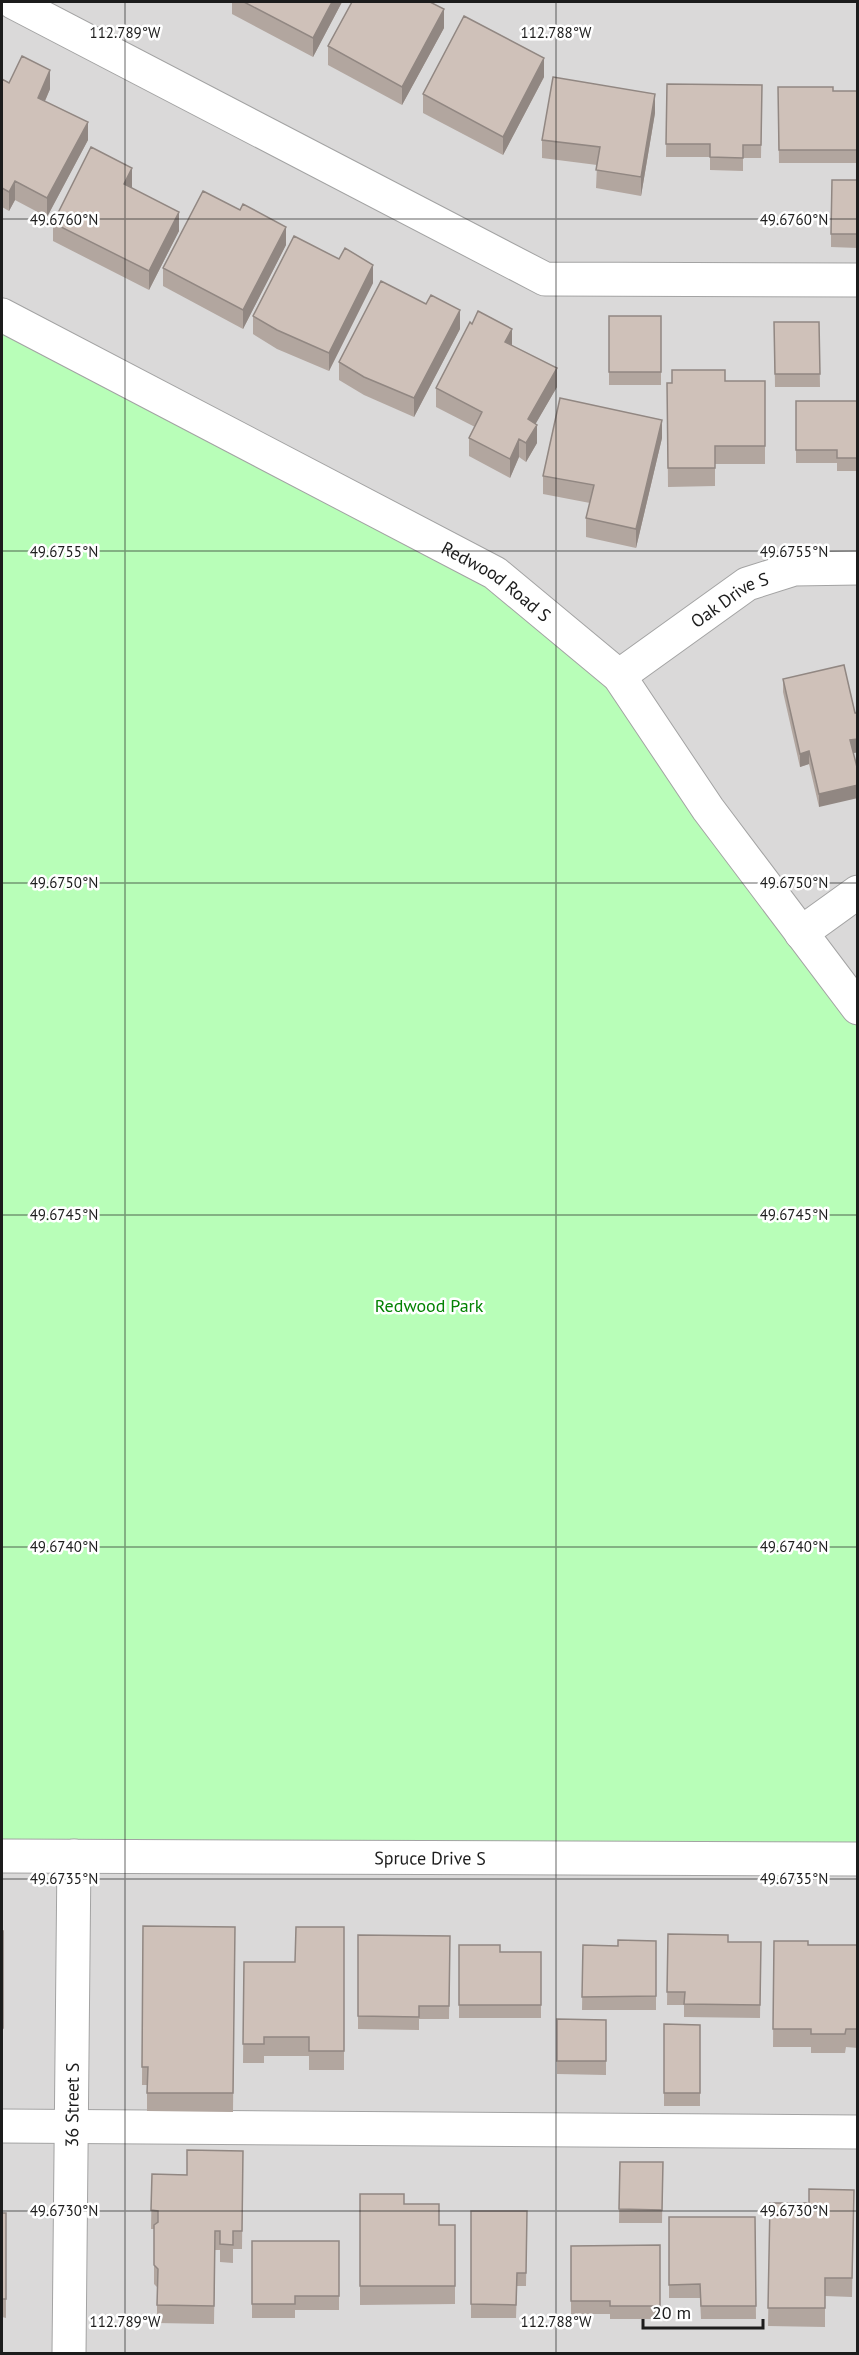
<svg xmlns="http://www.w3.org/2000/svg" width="859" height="2355" viewBox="0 0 859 2355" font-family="'PT Sans',sans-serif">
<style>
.residential{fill:#dad9d9}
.park{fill:#b8feb8}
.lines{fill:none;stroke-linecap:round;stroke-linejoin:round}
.minor-casing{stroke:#a3a3a3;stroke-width:35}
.minor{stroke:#fff;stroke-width:33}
.wall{fill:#b2a69f}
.shaded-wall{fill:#918782}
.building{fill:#cfc1b9;stroke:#918782;stroke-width:1.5}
.ticks{fill:none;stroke:#1c1c1c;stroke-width:1.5;stroke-opacity:0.45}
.labels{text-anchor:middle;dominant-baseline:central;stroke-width:5;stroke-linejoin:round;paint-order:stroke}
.street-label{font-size:18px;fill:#1c1c1c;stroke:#fff}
.park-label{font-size:18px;fill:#028202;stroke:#fff}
.ticks-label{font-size:15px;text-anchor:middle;fill:#1c1c1c;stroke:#fff;stroke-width:5;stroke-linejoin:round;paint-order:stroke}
</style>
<rect width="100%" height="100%" fill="#efe9e0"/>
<path class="residential" d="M2 2H857V2353H2Z"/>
<path class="park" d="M2 315 495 573 619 676 857 1008 858 1859 2 1856Z"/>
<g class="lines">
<g class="minor-casing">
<g id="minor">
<path d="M13 2 545 279 858 280"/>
<path id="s1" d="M2 315 495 573 619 676 708 809 858 1008"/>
<path id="s2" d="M619 676 747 584 794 569 858 568"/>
<path d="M801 933 858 892"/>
<path id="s3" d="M2 1856 858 1859"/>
<path d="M2 2126 858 2132"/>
<path id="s4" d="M69 2354 74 1856"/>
</g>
</g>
<use href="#minor" class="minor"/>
</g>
<path class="wall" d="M232 2H342L313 57 232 14Z
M444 28 402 105 328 65V46Z
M544 77 503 155 423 113V94Z
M2 79 9 83 50 89 45 101 88 140 47 217 15 200 9 211 2 207Z
M667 84 762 85 761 158H743V171L710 170V157H666Z
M778 87 833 91H858V163H779Z
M655 113 641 196 596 188 597 165 542 158V140Z
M858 180V248L831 247V234Z
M132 187V188L179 231 149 290 53 241V223Z
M286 245 243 329 163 286V268Z
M339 259 373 283 329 371 277 349 253 334V316Z
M609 316H661V385H609Z
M774 322H819L820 387H775Z
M460 329 414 417 364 395 339 380V362Z
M512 345 557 387 535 424 537 443 526 462 519 457 510 478 469 456V438L475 427 436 407V388Z
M725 381H765V464H715V486L668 487 667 383Z
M796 401H858V471H837V463H796Z
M662 438 636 548 586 537V518L590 503 543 494V476Z
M783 679 855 713H858V752L853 753 819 807 809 764 800 767 783 692Z
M143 1926 235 1927 233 2112 147 2111V2085H142Z
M344 1927V2070H309V2056H264V2063H243L244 1962H295Z
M2 1931H3V2046H2Z
M668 1934 728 1942H761L760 2018 684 2017V2005H667Z
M358 1935 450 1936 449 2019H419V2030L358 2029Z
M656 1941V2010H582L583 1945 618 1946Z
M774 1941 808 1945H858V2048L846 2047 845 2053H811V2047H773Z
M459 1945 500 1952H541V2018H459Z
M557 2019 606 2020V2075L557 2074Z
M664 2024 700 2025V2106H664Z
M243 2151 242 2249H233V2263L220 2262V2250H215L214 2324 157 2323V2287L154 2284V2229H151L152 2174 187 2175Z
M620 2162H663L662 2223H619Z
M854 2190 852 2297 825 2296V2327L768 2326 770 2203H809Z
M360 2194 404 2204 439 2225H455V2304L360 2305Z
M471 2211H527L526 2286H517L516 2318H471Z
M2 2213H6V2318L2 2317Z
M669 2217H755L756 2319H701L700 2298H669Z
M252 2241H339V2310H295V2318H252Z
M660 2245V2319H610V2314H571V2246Z"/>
<path class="shaded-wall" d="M332 2H342L313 57V38Z
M444 9V28L402 105V87Z
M544 58V77L503 155V137Z
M50 70V89L38 117V98Z
M655 94V113L641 196V177Z
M88 122V140L47 217V198Z
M132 168V187L124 203V184Z
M15 181V200L9 211V192Z
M179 212V231L149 290V271Z
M286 227V245L243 329V310Z
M373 265V283L329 371V353Z
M460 310V329L414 417V398Z
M512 329V348L505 342Z
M557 368V387L528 437V419Z
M662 420V438L636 548V529Z
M537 425V443L526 462V443Z
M519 439V457L510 478V459Z
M858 739V752L850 754V740Z
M809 751V764L800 767V754Z
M858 785V798L819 807V794Z"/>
<path class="building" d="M244 2H332L313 38Z
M352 2H430L444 9 402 87 328 46Z
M464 16 544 58 503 137 423 94Z
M22 56 50 70 38 98 88 122 47 198 15 181 9 192 2 188V79L9 83Z
M553 77 655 94 641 177 596 170 600 147 542 140Z
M667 84 762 85 761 145H743V158L710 157V144H666Z
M778 87H833V91H858V150H779Z
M91 147 132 168 124 184 179 212 149 271 53 223Z
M832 180H858V234H831Z
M203 191 240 210 243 204 286 227 243 310 163 268Z
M294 236 339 259 345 248 373 265 329 353 277 330 253 316Z
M381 281 426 304 431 295 460 310 414 398 364 377 339 362Z
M478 311 512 329 505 342 557 368 528 419 537 425 526 443 519 439 510 459 469 438 482 412 436 388 470 322 472 324Z
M609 316H661V372H609Z
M774 322H819L820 374H775Z
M672 370H725V381H765V446H715V468H668L667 383H672Z
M560 398 662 420 636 529 586 518 594 485 543 476Z
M796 401H858V458H837V450H796Z
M844 665 855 713H858V739L850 740 858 771V785L819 794 809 751 800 754 783 679Z
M143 1926 235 1927 233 2093H147L148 2067H142Z
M296 1927H344V2051H309V2037H264V2044H243L244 1962H295Z
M2 1931H3V2028H2Z
M668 1934 728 1935V1942H761L760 2005 684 2004 685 1992H667Z
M358 1935 450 1936 449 2006H419V2017L358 2016Z
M618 1940 656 1941V1996L582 1997 583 1945 618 1946Z
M774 1941H808V1945H858V2029H846L845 2034H811V2029H773Z
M459 1945H500V1952H541V2005H459Z
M557 2019 606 2020V2061H557Z
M664 2024 700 2025V2093H664Z
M187 2150 243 2151 242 2231H233V2245L220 2244V2231H215L214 2306 157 2305 158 2269 154 2265V2225L158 2222V2211L151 2210 152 2174 187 2175Z
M620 2162H663L662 2210 619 2209Z
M809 2189 854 2190 852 2278H825V2308H768L770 2203H809Z
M360 2194H404V2204H439V2225H455V2286H360Z
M471 2211H527L526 2273H517L516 2305 471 2304Z
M2 2213H6V2299H2Z
M669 2217H755L756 2306H701L700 2284 669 2285Z
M252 2241H339V2296H295V2304H252Z
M660 2245V2306H610V2301H571V2246Z"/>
<path class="ticks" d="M125 2V2354M556 2V2354M2 219H858M2 551H858M2 883H858M2 1215H858M2 1547H858M2 1879H858M2 2211H858"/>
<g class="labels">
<g class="street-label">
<text stroke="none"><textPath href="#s1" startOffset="562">Redwood Road S</textPath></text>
<text stroke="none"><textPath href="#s2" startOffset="135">Oak Drive S</textPath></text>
<text stroke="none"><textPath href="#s3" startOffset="428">Spruce Drive S</textPath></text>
<text stroke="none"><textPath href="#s4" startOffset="249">36 Street S</textPath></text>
</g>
<g class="park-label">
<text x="429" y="1305">Redwood Park</text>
</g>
</g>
<g class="ticks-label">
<text x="125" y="38">112.789°W</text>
<text x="556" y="38">112.788°W</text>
<text x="64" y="225">49.6760°N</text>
<text x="794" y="225">49.6760°N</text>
<text x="64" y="557">49.6755°N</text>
<text x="794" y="557">49.6755°N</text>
<text x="64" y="888">49.6750°N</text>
<text x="794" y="888">49.6750°N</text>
<text x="64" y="1220">49.6745°N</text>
<text x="794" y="1220">49.6745°N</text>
<text x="64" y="1552">49.6740°N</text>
<text x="794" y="1552">49.6740°N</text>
<text x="64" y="1884">49.6735°N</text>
<text x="794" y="1884">49.6735°N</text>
<text x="64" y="2216">49.6730°N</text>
<text x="794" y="2216">49.6730°N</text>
<text x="125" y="2327">112.789°W</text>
<text x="556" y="2327">112.788°W</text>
</g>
<rect width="859" height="2355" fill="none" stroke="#1c1c1c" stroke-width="6"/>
<path d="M643 2319v9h120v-9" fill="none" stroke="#1c1c1c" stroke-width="3"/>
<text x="652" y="2319" font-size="18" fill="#1c1c1c" stroke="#ffffff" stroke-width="4.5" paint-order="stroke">20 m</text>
</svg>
